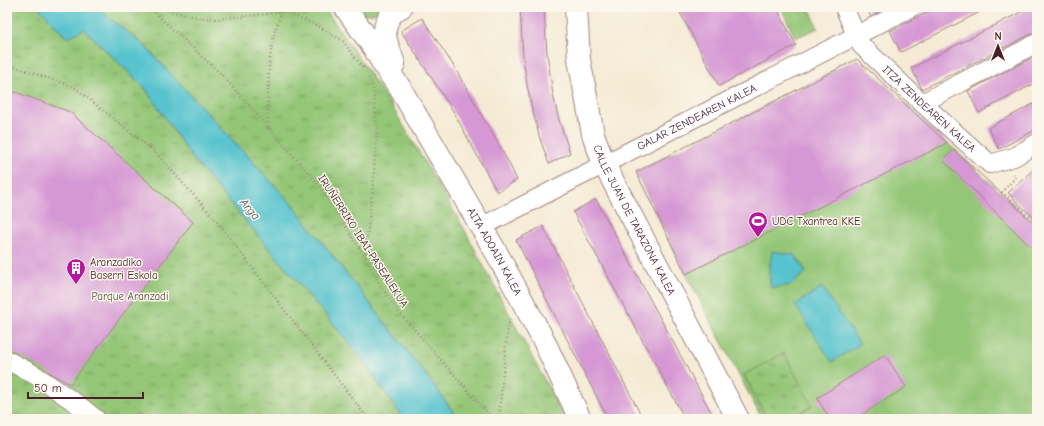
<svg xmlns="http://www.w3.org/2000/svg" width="1044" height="426" viewBox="0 0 1044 426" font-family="'Comic Neue',sans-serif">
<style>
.green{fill:#94c677;stroke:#6f7251;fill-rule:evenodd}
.park{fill:url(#park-tufts);stroke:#6f7251}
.water{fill:#56c3ce;stroke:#50717c}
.building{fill:#d698d4}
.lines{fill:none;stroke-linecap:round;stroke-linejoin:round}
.minor-casing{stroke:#a08580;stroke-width:20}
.tertiary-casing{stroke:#a08580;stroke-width:24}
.path{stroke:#a08580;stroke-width:2.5;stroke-dasharray:1 3;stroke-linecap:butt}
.minor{stroke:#fff;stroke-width:18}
.tertiary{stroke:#fff;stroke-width:22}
.labels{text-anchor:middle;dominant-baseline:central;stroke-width:3;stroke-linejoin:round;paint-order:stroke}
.street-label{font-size:11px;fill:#4a1f2b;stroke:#fbf7ec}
.poi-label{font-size:11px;fill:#4a1f2b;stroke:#fbf7ec;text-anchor:start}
.park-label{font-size:11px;fill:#605142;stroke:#fbf7ec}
.water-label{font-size:12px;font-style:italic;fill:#4e5864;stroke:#fbf7ec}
</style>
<defs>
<pattern id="park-tufts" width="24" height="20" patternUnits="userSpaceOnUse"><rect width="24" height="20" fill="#94c677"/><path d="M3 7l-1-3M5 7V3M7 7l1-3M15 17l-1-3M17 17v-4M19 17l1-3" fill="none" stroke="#7ba062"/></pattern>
</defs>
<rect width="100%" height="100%" fill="#fbf7ec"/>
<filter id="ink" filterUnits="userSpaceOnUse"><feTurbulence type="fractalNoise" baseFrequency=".025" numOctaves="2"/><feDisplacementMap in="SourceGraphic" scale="8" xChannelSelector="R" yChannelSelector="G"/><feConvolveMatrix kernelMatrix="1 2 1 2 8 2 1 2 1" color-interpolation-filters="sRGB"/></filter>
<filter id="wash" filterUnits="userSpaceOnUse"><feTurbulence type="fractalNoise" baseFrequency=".012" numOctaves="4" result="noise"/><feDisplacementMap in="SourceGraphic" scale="16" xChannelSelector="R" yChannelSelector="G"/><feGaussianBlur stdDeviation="0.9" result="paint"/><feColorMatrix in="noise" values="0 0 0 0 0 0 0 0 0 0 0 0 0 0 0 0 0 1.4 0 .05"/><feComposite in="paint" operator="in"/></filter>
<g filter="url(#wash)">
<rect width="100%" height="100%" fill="#f5ebd5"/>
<path class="green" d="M354 7H383L382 10 373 14H362Z
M781 7H809L818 28 795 38Z
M857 59 1037 226V419H788L812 406 744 375 767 419H762L686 274 636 172ZM795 255 806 271 792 285Z"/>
<path class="park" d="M7 7H38L67 38 84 29 145 88 192 158 353 347 404 419H7Z
M95 7H324L391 105 462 225 565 419H458L434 385 291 203 143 44Z
M784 353 812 406 788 419H767L744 375Z"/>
<path class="water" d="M38 7H95L143 44 291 203 434 385 458 419H404L353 347 192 158 145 88 84 29 67 38Z
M772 251 795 255 806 272 792 285 771 288 769 272Z
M822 287 860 344 832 362 795 305Z"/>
<g id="blocks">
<path class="building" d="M520 7H544L547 53 553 95 559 120 570 153 549 164 540 139 532 109 527 85 523 57Z
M677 7H776L796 45 719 86Z
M866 7H890L871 17Z
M937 7H990L901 52 890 31Z
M1031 7H1037V31L922 89 911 68Z
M422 18 455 68 509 163 517 180 497 192 453 111 401 31Z
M1037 55V82L979 113 968 91Z
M857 59 947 143 686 274 636 172Z
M7 89 70 112 193 222 70 384 7 349Z
M1037 102V129L999 149 988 128Z
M954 150 1037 226V253L943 160Z
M1037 166V217L1035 219 1008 193Z
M596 199 712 414 703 419H685L573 212Z
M543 226 643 419H608L516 240Z
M885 355 906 387 855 419H830L817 398Z"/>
</g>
</g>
<g filter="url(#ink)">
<use href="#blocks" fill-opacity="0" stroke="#a08580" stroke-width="1"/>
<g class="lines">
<g class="minor-casing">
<g id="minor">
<path id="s1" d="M844 7 856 35 861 45 922 103 990 164 1014 157 1037 143"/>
<path d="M922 103 1037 43"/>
<path id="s2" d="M481 227 912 7"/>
<path d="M7 360 35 375 80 406 96 419"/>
</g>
</g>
<g class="tertiary-casing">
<g id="tertiary">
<path id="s3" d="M345 7 374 48 385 67 400 88 496 252 544 341 580 419"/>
<path id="s4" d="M576 7 579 59 593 134 604 164 738 419"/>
<path d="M394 64C389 47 378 31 391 15 393 12 397 9 401 7"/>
</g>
</g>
<path class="path" d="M149 7 223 76 320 186 365 257 381 286 397 310 493 419
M156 7 186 15 202 18 216 19 268 14 282 11 310 22 342 40 363 68
M7 64 74 87 155 152 215 219 368 419
M268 127C268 95 267 63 275 31 277 23 283 14 281 7
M1014 174 1016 177 1002 192 1037 223
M365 257 373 185 377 129 373 86 369 78
M499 419 502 382 508 327 510 318"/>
<use href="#minor" class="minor"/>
<use href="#tertiary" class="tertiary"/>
</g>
</g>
<defs>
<g id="stadium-pin" transform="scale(1)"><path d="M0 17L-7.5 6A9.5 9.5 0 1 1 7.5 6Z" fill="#b5179e" stroke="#fbf7ec"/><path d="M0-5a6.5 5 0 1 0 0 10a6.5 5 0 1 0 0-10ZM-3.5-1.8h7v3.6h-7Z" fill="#fff"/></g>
<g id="building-pin" transform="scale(1)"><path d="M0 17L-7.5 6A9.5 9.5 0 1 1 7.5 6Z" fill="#b5179e" stroke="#fbf7ec"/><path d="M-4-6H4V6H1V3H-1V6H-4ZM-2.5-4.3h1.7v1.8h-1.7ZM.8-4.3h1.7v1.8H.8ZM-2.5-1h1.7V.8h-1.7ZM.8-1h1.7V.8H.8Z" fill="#fff"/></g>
</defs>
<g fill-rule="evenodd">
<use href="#stadium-pin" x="758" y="221"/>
<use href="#building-pin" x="76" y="268"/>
</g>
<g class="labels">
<g class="street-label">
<text stroke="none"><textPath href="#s1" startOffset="135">ITZA ZENDEAREN KALEA</textPath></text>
<text stroke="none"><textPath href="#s2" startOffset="242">GALAR ZENDEAREN KALEA</textPath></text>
<text stroke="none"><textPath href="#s4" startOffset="224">CALLE JUAN DE TARAZONA KALEA</textPath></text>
<text transform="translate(363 241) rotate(57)">IRUÑERRIKO IBAI-PASEALEKUA</text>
<text stroke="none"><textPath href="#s3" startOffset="287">AITA ADOAIN KALEA</textPath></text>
</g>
<g class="poi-label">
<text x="772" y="221">UDC Txantrea KKE</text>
<text x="90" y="262">Aranzadiko<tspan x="90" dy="13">Baserri Eskola</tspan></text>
</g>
<g class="park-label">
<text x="130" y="296">Parque Aranzadi</text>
</g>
<g class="water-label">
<text transform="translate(250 209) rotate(50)">Arga</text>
</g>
</g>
<rect width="1044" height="426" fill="none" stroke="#fbf7ec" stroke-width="24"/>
<g transform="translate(998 46)" stroke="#fbf7ec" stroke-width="3" paint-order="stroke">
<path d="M0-3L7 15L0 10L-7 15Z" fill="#4a1f2b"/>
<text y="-6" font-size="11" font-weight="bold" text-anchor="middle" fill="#4a1f2b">N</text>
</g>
<path d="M28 392v6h115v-6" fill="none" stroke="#4a1f2b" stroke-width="2"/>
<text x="34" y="392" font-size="12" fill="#4a1f2b" stroke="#fbf7ec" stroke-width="3" paint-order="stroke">50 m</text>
</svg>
